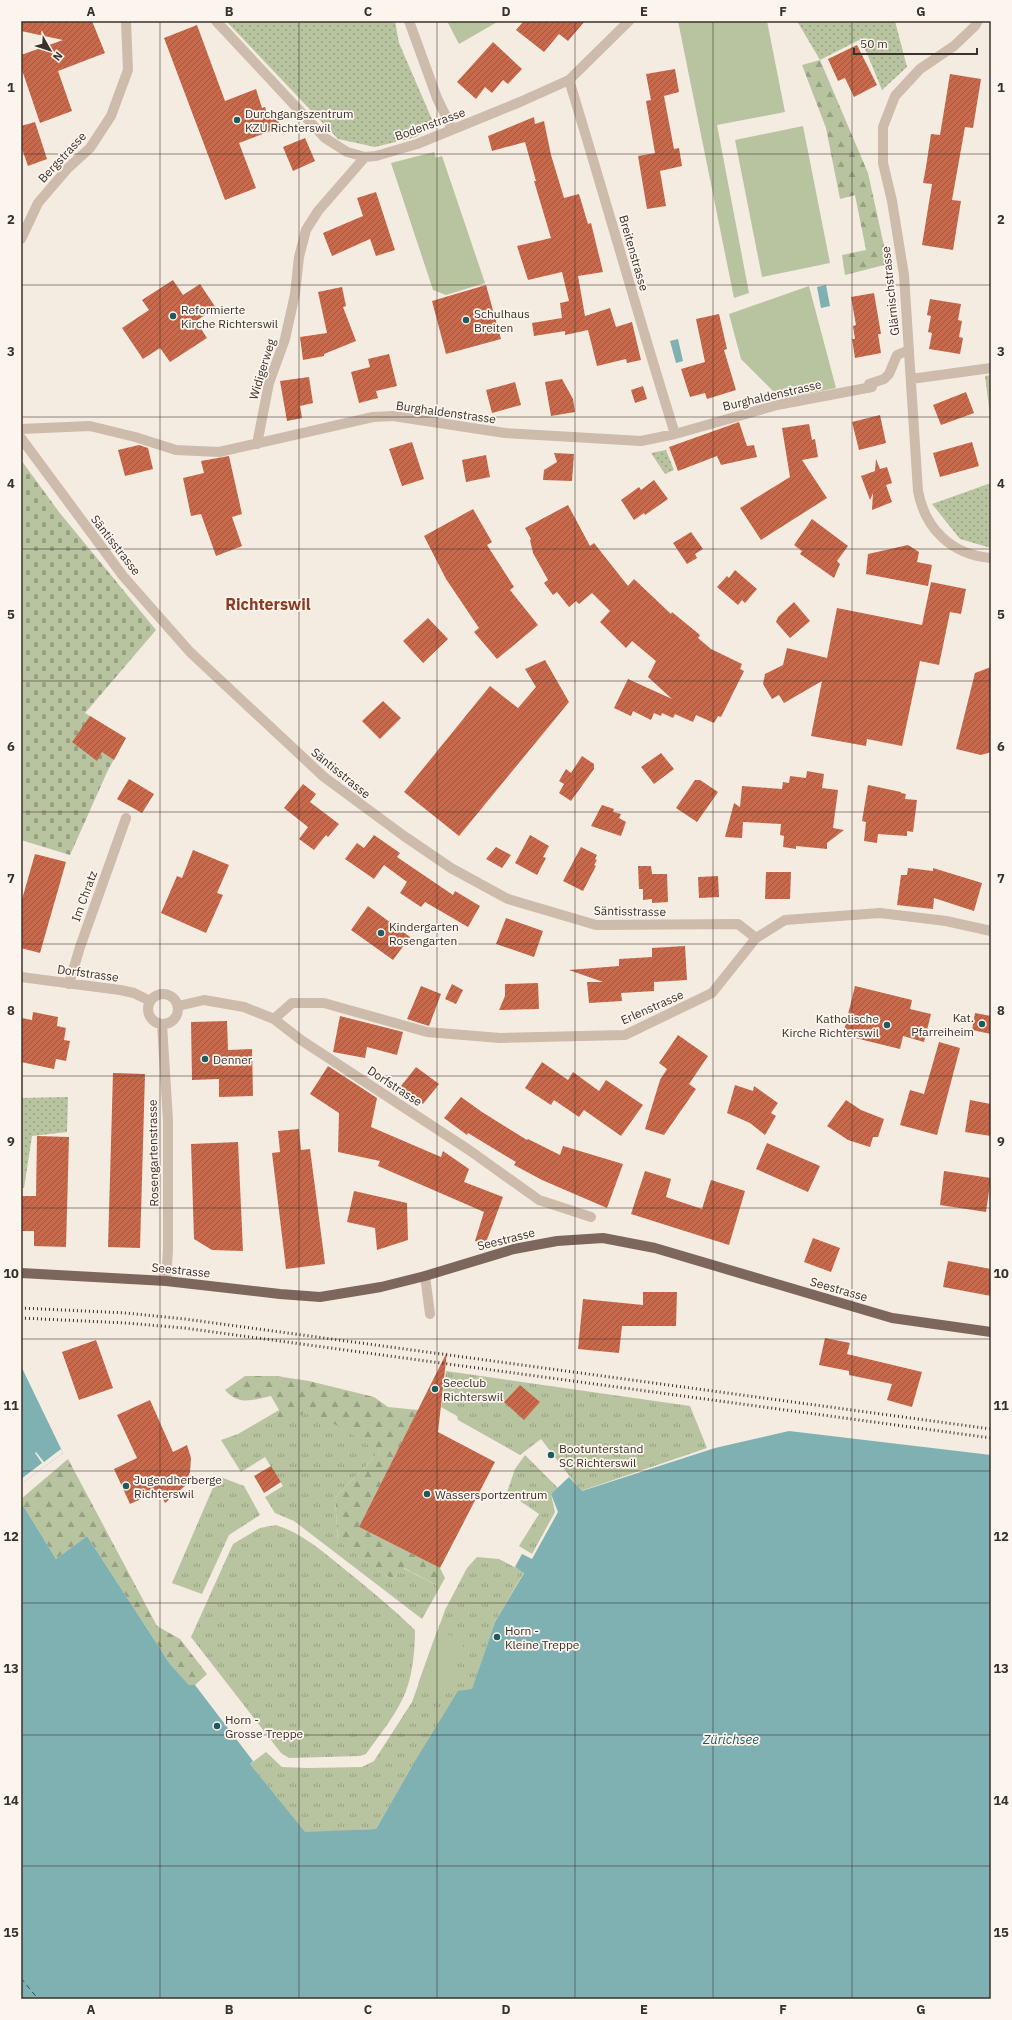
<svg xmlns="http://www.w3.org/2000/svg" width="1012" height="2020" viewBox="0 0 1012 2020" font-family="'IBM Plex Sans',sans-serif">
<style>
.grass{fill:url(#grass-dots)}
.forest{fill:url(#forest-firs)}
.cemetery{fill:url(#cemetery-stones)}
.park{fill:url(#park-tufts)}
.garden{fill:#b8c4a0}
.water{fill:#7fb0b2}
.pier{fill:#f4ebe1}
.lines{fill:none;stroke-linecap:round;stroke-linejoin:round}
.ferry{stroke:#1f5a5e;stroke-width:1;stroke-dasharray:5 4;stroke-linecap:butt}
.building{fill:url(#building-hatch)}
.pedestrian{stroke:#cdbbac;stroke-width:10}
.minor{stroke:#cdbbac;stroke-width:10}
.primary{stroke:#7d675c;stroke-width:10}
.rail{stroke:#3b302b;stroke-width:3;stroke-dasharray:1 3;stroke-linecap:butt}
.grid{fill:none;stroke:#3b302b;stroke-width:1;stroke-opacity:0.55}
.poi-dot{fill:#1f5a5e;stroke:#fbf5ee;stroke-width:1.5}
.labels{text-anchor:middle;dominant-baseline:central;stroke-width:3.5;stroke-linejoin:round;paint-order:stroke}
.poi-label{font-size:12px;fill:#3b302b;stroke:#fbf5ee;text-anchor:start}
.street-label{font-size:12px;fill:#3b302b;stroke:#fbf5ee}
.water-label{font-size:13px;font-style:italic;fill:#1f5a5e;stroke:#fbf5ee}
.district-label{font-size:16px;font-weight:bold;fill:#8c3b22;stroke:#fbf5ee}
.neatline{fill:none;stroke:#3b302b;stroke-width:1.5}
.grid-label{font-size:13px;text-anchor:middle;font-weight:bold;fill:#3b302b}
</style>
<defs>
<pattern id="grass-dots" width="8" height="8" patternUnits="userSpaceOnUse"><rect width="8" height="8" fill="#b8c4a0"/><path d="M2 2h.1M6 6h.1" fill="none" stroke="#97a083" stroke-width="1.8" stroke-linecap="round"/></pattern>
<pattern id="forest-firs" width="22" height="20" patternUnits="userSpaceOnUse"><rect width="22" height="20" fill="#b8c4a0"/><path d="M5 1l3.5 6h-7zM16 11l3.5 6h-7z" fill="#97a083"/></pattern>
<pattern id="cemetery-stones" width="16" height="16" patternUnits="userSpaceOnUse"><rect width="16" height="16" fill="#b8c4a0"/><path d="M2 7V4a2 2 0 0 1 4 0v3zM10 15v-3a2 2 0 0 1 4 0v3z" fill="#97a083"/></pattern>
<pattern id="park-tufts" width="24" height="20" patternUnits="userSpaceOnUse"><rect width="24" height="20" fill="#b8c4a0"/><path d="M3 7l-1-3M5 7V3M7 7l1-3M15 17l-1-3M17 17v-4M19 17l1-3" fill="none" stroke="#97a083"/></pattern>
<pattern id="building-hatch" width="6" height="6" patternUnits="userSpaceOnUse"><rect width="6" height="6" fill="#c8694b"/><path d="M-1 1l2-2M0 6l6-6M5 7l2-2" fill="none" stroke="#a4573f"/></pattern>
</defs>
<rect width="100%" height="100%" fill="#f4ebe1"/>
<path class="grass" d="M226 21H395L399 43 434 124 416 137 375 147 338 139Z
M797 21H895L907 67 882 90 861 39 820 60Z
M991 375V423L985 376Z
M666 450 674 470 665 474 651 453Z
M991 483V548L960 539 932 504Z
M68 1097 67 1132 32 1136 24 1188H21V1098Z"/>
<path class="forest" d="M820 60 868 173 888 264 845 275 842 255 866 250 855 195 840 199 826 128 802 65Z
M245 1376H276L309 1381 374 1397 388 1407 418 1410 359 1527 440 1568 445 1578 440 1587 404 1568 392 1579 338 1542 335 1498 379 1452 274 1427 279 1410 271 1396C252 1400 239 1406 225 1390Z
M68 1459 157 1626 180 1639 207 1674 195 1685H189L170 1664 87 1536 56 1559 21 1502V1499Z"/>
<path class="cemetery" d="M21 460 59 512 156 630 85 713 126 738 108 770 70 855 21 840Z"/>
<path class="park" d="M446 1371 690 1406 707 1448 581 1491 541 1439 520 1455 458 1420 457 1416 441 1407Z
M279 1410 275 1427 304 1413 333 1423 379 1452 335 1498 338 1541 392 1579 403 1568 440 1587 422 1619 294 1521 275 1513 265 1497 283 1486 265 1457 241 1472 221 1440 238 1434Z
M525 1455 558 1488 551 1494 555 1512 532 1554 519 1546 539 1514 507 1492 515 1469Z
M218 1476 244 1486 260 1515 229 1535 202 1594 172 1583Z
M276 1525C302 1533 322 1551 343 1568 368 1588 392 1608 415 1630 415 1649 413 1672 406 1691 397 1714 380 1734 366 1754L360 1756 289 1758 281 1753 191 1637 233 1544 260 1528Z
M477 1557 499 1559 524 1572 495 1622 472 1690 412 1766 376 1829 305 1833 250 1764 266 1752 282 1767 308 1768 362 1767 374 1761 412 1702 445 1610 467 1568Z"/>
<path class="garden" d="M447 21H499L459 44Z
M678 21H767L785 112 717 125 749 293 734 298Z
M803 126 830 263 762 277 735 140Z
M434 152 436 158 442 156 485 283 446 295 433 290 391 163Z
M809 286 836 388 781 399 741 359 729 314Z
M437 1631 465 1641 446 1694 418 1684Z"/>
<path class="water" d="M826 285 830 306 821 308 817 287Z
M678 339 683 361 676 363 670 341Z
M21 1366 63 1453 21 1484Z
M789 1431 991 1455V1999H21V1502L56 1559 87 1536 170 1664 189 1685H195L253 1761 250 1764 305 1832 376 1829 412 1766 458 1691 472 1689 495 1622 524 1573 515 1567 522 1554 532 1559 558 1512 551 1494 569 1477 582 1491 715 1448Z"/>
<path class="pier" d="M61 1449 63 1453 21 1484V1479L42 1463 35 1453 36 1452 44 1462Z"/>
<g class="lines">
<path class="ferry" d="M21 1978 38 1999"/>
</g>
<path class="building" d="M21 21H92L105 53 58 71 72 111 40 123 21 67V55L63 40 21 31Z
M524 21H585L568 41 559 34 544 52 516 30Z
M197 25 225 101 256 89 262 108 265 107 267 113 274 110 281 127 239 143 256 188 225 200 164 38Z
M493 42 522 69 508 84 503 80 492 93 485 87 476 99 457 82Z
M857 45 877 85 854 97 845 78 838 81 828 59Z
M675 69 679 92 664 96 674 149 679 148 682 166 660 171 666 206 647 209 638 156 655 153 646 101 651 100 646 74Z
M950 74 981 79 973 128 965 127 957 172 952 200 961 201 953 250 922 245 932 184 923 183 926 167 931 134 940 135Z
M534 117 535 124 544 121 551 155 564 198 579 194 588 224 591 223 603 272 578 276 585 316 610 308 616 327 632 322 641 360 627 363 626 359 597 366 588 330 565 335V331L534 336 532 323 562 318 560 303 569 301 562 272 528 280 517 246 551 238 534 181H536L525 142 492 151 488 136Z
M35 122 47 159 28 166 21 146V126Z
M305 138 315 161 293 171 283 147Z
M376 192 395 250 376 256 370 239 332 256 323 233 363 216 357 198Z
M173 280 183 295 200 284 216 308 196 321 207 338 170 362 160 348 143 359 122 328 149 310 142 300Z
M486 285 501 339 446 354 432 301Z
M342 287 346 306 343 307 356 341 324 354V356L303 360 300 337 327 333 318 292Z
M874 293 881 334H878L881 353 855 358 852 339H855L853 326 856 325 851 297Z
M930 299 961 304 958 320 962 321 959 337 963 338 960 354 929 349 932 333 928 332 931 316 927 315Z
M719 314 727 349 724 350 736 390 707 399 705 393 690 397 681 369 705 362 696 319Z
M389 354 397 386 376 391 378 398 359 403 351 372 370 367 368 359Z
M309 377 313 403 300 406 302 418 287 421 280 381Z
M562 379 573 399 575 412 551 416 545 382Z
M515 382 521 405 492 413 486 390Z
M643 386 647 399 635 403 631 390Z
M966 392 974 413 941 425 933 405Z
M880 415 886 443 859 450 852 422Z
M739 422 747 446 754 445 757 457 721 465 717 456 678 471 669 447Z
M809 424 812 440 815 439 818 457 802 460 827 498 761 540 740 508 790 477 782 428Z
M412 442 424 479 402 486 389 449Z
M972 442 979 466 940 477 933 453Z
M139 445 148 448 153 469 125 476 118 450Z
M554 453 574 454 572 481 543 480 544 470 557 462Z
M486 455 490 477 466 482 462 460Z
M229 456 242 514 232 517 242 546 216 556 201 514 191 516 183 478 204 473 201 461Z
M876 459 880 469 887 467 892 483 886 485 892 502 872 510 873 493 870 500 861 476 875 471Z
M654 480 668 499 645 515 644 513 634 520 621 500 639 487 641 490Z
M568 505 590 546 594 543 628 586 634 579 671 614 672 612 700 635 698 638 711 649 742 664 740 669 744 671 721 717 718 716 714 723 696 715 693 722 675 714 673 718 662 713 661 716 654 713 651 720 633 711 631 716 614 708 628 679 672 699 648 677 656 661 632 641 626 648 600 622 610 611 592 593 579 604 576 601 569 607 557 592 553 595 544 583 548 580 533 553 530 540 531 539 525 528Z
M473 509 492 542 487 545 514 587 510 590 538 625 497 659 474 632 479 628 446 579 424 536Z
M812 519 848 546 837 561 840 564 834 578 800 554 802 551 794 545Z
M691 532 703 549 695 554 697 558 687 564 673 543Z
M908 545 919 552 917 562 932 565 928 586 866 574 868 554Z
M735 570 757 589 745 603 742 600 738 605 717 587 727 576 729 578Z
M931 582 966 589 961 614 950 612 939 665 920 661 902 746 867 739 866 746 811 736 822 681 784 703 779 695 772 699 763 684 765 674 783 665 787 648 827 658 837 608 922 625Z
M794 602 810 621 790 638 776 622 778 617Z
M428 618 448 639 423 663 403 641Z
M545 660 569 702 459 836 404 792 490 686 518 708 536 687 525 669Z
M991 667V752L981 755 956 749 975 673Z
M383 701 401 718 380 739 362 721Z
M90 716 126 738 114 760 102 752 97 761 72 742Z
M661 753 674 769 654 784 641 767Z
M582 756 594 764V769L571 801 559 793 564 784 559 781 566 769 571 773Z
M807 771 824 774 822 788 838 790 833 828 844 830 827 843V849L796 846V849L783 847 784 836 780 835 781 824 743 822 742 838 725 837 734 803 740 807 742 786 782 789 783 782 789 783 790 776 806 778Z
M129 779 154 794 142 813 117 799Z
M695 780H700L718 792 697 822 676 808Z
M303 784 316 794 310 802 339 824 328 837 326 835 314 850 299 839 308 827 284 808Z
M868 785 901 792V793L906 794 905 799 917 800 913 832 907 831V836L878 834 877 843 864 841 866 822 862 821Z
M602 805 614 809 613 812 621 814 619 818 626 822 621 836 591 826Z
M374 835 400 853 397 857 453 895 455 891 480 906 468 927 425 902 421 907 400 893 407 882 384 865 374 879 345 859 357 843 364 848Z
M530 835 549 846 543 857 546 858 537 875 515 863Z
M496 847 511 855 502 868 486 859Z
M581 847 597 855 595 859 597 860 594 865 596 866 583 891 563 881Z
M193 850 229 865 217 893 223 895 206 933 161 913 177 876 182 878Z
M35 854 66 862 40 953 21 948V903Z
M638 866H651L652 874H667L668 902 652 903V899L643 900V889H639Z
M908 868 933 871V868L982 883 974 911 934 898 933 909 897 905 901 875H907Z
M766 872H791L790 899H765Z
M718 876 719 897 699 898 698 877Z
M368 906 410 937 393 960 351 930Z
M506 918 543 931 534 957 496 944Z
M685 946 687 980 654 982V991L621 993 622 1001 589 1003 587 982H603L569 970 619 966V959L652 957V948Z
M538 983 539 1009 499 1010 505 996V984Z
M452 984 463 990 456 1004 445 999Z
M421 986 441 994 429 1026 407 1019Z
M855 986 912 1000 910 1009 931 1014 924 1042 903 1036 900 1049 843 1035Z
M33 1012 58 1017 57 1026 66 1028 64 1040 70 1041 66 1061 56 1059 54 1069 21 1062 22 1018 32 1020Z
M975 1013 991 1016V1034L972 1030Z
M340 1016 403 1032 397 1055 367 1047 365 1058 333 1052Z
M227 1021 228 1050 252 1049 253 1096 219 1097V1079L192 1080 191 1022Z
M678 1035 708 1056 689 1084 696 1089 664 1135 645 1129 660 1080 667 1069 659 1063Z
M939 1042 960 1048 937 1135 900 1125 910 1090 924 1094Z
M542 1062 568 1080 573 1072 599 1091 606 1080 643 1105 621 1136 584 1110 579 1117 554 1100 551 1105 525 1088Z
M328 1066 377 1098 371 1127 441 1157 443 1151 469 1169 464 1182 503 1197 485 1245 475 1241 484 1212 378 1166 380 1161 338 1152 339 1113 310 1094Z
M416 1067 439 1084 423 1104 401 1086Z
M113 1073 145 1074 140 1248 108 1247Z
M735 1085 753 1091 754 1086 778 1103 771 1113 776 1116 765 1135 750 1123 727 1113Z
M461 1097 482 1112 527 1140 528 1139 560 1155 563 1146 623 1164 607 1208 542 1180 514 1165 516 1162 468 1133 467 1135 444 1118Z
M846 1100 861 1110 884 1119 878 1137H873L870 1147 848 1140 827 1126Z
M970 1100 991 1104V1136L965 1132Z
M299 1129 301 1150 310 1149 325 1264 286 1269 272 1153 280 1152 278 1131Z
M37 1136 69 1137 66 1247 34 1246V1231H21V1196H36Z
M238 1142 243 1251 212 1250 194 1239 191 1144Z
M767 1143 820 1166 808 1192 756 1169Z
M645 1171 671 1179 666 1197 702 1209 711 1180 745 1191 729 1245 631 1214Z
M944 1171 991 1178 986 1212 940 1205Z
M354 1191 407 1203 408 1240 377 1250 375 1228 347 1222Z
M813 1238 840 1248 831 1272 804 1262Z
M948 1261 991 1269V1296L943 1287Z
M643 1292H677L676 1326H622L619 1353 578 1349 583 1299 643 1305Z
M825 1338 850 1343 847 1354 922 1372 912 1407 887 1400 892 1384 849 1375V1371L819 1365Z
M96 1340 113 1388 79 1400 62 1352Z
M447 1352 438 1432 495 1462 440 1568 359 1527Z
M520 1385 540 1402 524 1420 504 1402Z
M150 1400 173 1452 187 1445 191 1458 190 1472 185 1486 165 1503 159 1491 130 1504 114 1469 137 1458 117 1415Z
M271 1466 281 1482 264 1493 254 1476Z"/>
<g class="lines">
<path class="pedestrian" d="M868 388 869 384 884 379 889 374 897 355 909 350"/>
<path class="minor" d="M216 21 325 138 347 152 365 157 376 156 417 144 520 102 569 80 629 21
M409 21 437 98 452 129
M978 21 975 26 954 46 920 69 895 96 883 127V163L892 201 904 275 918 491C925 529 952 555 991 558
M569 80C605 197 638 316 675 434
M21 239 38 203 68 168 90 148 111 116 128 70 126 21
M911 379 991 368
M21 429 90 426 135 437 176 450 219 452 373 417 393 416 505 433 641 441 675 434 777 405 872 387
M21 438 123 576 190 652 324 777 404 836 451 868 508 899 596 925 738 924 756 938
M257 444 269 383 285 339 295 294 299 257 306 230 318 211 365 157
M21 977 120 990 134 993 150 1001
M69 984 80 947 126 818
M148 1009a15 15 0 1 1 30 0a15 15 0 1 1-30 0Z
M178 1006 204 1000 244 1007 274 1019 301 1040 469 1150 539 1200 591 1217
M274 1019 292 1003H324L427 1032 500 1038 625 1035 712 993 756 938 785 920 880 913 946 921 991 931
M162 1024 168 1121V1250L166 1281
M425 1276 430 1314"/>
<path class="primary" d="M21 1273 166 1281 280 1294 320 1297 381 1287 425 1276 514 1249 557 1241 603 1238 655 1248 892 1318 991 1332"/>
<path class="rail" d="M21 1308 126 1313 185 1319 991 1429
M21 1318 126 1323 184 1328 991 1438"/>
</g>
<path class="grid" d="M160 21V1999M299 21V1999M437 21V1999M575 21V1999M713 21V1999M852 21V1999M21 154H991M21 285H991M21 417H991M21 549H991M21 681H991M21 812H991M21 944H991M21 1076H991M21 1208H991M21 1339H991M21 1471H991M21 1603H991M21 1735H991M21 1866H991"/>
<g class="poi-dot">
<circle cx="237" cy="120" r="4"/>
<circle cx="173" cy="316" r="4"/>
<circle cx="466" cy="320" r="4"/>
<circle cx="381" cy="933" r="4"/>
<circle cx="982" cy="1024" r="4"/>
<circle cx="887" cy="1025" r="4"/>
<circle cx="205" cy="1059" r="4"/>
<circle cx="435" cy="1389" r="4"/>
<circle cx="551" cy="1455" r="4"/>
<circle cx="126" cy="1486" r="4"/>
<circle cx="427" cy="1494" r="4"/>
<circle cx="497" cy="1637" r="4"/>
<circle cx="217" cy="1726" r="4"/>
</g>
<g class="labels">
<g class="poi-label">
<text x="245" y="113">Durchgangszentrum<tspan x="245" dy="14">KZU Richterswil</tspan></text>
<text x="181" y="309">Reformierte<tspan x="181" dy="14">Kirche Richterswil</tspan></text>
<text x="474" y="313">Schulhaus<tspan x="474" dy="14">Breiten</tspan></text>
<text x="389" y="926">Kindergarten<tspan x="389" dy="14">Rosengarten</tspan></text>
<text x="974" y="1017" text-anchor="end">Kat.<tspan x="974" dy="14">Pfarreiheim</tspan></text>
<text x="879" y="1018" text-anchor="end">Katholische<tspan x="879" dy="14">Kirche Richterswil</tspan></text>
<text x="213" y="1059">Denner</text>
<text x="443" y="1382">Seeclub<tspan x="443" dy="14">Richterswil</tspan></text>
<text x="559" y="1448">Bootunterstand<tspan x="559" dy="14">SC Richterswil</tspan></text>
<text x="134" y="1479">Jugendherberge<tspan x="134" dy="14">Richterswil</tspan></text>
<text x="435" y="1494">Wassersportzentrum</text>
<text x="505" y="1630">Horn -<tspan x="505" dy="14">Kleine Treppe</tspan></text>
<text x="225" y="1719">Horn -<tspan x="225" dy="14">Grosse Treppe</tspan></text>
</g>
<g class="street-label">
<text transform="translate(430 124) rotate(-20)">Bodenstrasse</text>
<text transform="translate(62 157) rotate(-47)">Bergstrasse</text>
<text transform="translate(634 253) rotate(74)">Breitenstrasse</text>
<text transform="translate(890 291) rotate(-96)">Glärnischstrasse</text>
<text transform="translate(262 369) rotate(-73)">Widigerweg</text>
<text transform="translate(772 395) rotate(-13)">Burghaldenstrasse</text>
<text transform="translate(446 412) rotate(8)">Burghaldenstrasse</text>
<text transform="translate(116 545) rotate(52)">Säntisstrasse</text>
<text transform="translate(341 773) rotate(39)">Säntisstrasse</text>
<text transform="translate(84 896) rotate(-70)">Im Chratz</text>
<text transform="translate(630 911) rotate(1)">Säntisstrasse</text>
<text transform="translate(88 973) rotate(8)">Dorfstrasse</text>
<text transform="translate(652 1007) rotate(-24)">Erlenstrasse</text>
<text transform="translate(395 1086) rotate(33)">Dorfstrasse</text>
<text transform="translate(153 1153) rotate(-91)">Rosengartenstrasse</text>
<text transform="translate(506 1239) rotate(-14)">Seestrasse</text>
<text transform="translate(181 1270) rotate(6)">Seestrasse</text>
<text transform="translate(839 1289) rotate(16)">Seestrasse</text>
</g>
<g class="water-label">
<text x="731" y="1739">Zürichsee</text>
</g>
<g class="district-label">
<text x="268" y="604">Richterswil</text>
</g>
</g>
<rect width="1012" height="2020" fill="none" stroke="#fbf5ee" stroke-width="44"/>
<g transform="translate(50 50) rotate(129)" stroke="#fbf5ee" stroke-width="3" paint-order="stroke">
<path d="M0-3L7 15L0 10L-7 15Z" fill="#3b302b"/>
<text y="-6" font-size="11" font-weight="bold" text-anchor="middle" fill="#3b302b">N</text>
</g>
<path d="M854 48v6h123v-6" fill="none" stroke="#3b302b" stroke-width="2"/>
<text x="860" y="48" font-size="12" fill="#3b302b" stroke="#fbf5ee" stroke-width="3" paint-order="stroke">50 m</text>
<rect x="22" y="22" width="968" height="1976" class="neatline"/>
<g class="grid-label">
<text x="91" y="16">A</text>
<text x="229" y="16">B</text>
<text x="368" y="16">C</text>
<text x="506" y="16">D</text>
<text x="644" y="16">E</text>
<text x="783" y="16">F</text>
<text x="921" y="16">G</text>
<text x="11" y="92">1</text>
<text x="1001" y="92">1</text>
<text x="11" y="224">2</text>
<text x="1001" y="224">2</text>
<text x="11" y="356">3</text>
<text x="1001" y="356">3</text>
<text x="11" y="488">4</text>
<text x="1001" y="488">4</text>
<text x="11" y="619">5</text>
<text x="1001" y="619">5</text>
<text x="11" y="751">6</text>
<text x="1001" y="751">6</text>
<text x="11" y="883">7</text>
<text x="1001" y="883">7</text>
<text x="11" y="1015">8</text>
<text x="1001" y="1015">8</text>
<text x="11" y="1146">9</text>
<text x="1001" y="1146">9</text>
<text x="11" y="1278">10</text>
<text x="1001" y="1278">10</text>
<text x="11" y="1410">11</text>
<text x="1001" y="1410">11</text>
<text x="11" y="1541">12</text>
<text x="1001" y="1541">12</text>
<text x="11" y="1673">13</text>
<text x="1001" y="1673">13</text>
<text x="11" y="1805">14</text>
<text x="1001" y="1805">14</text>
<text x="11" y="1937">15</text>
<text x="1001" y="1937">15</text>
<text x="91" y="2014">A</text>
<text x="229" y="2014">B</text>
<text x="368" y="2014">C</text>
<text x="506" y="2014">D</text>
<text x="644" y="2014">E</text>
<text x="783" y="2014">F</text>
<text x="921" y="2014">G</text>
</g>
</svg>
